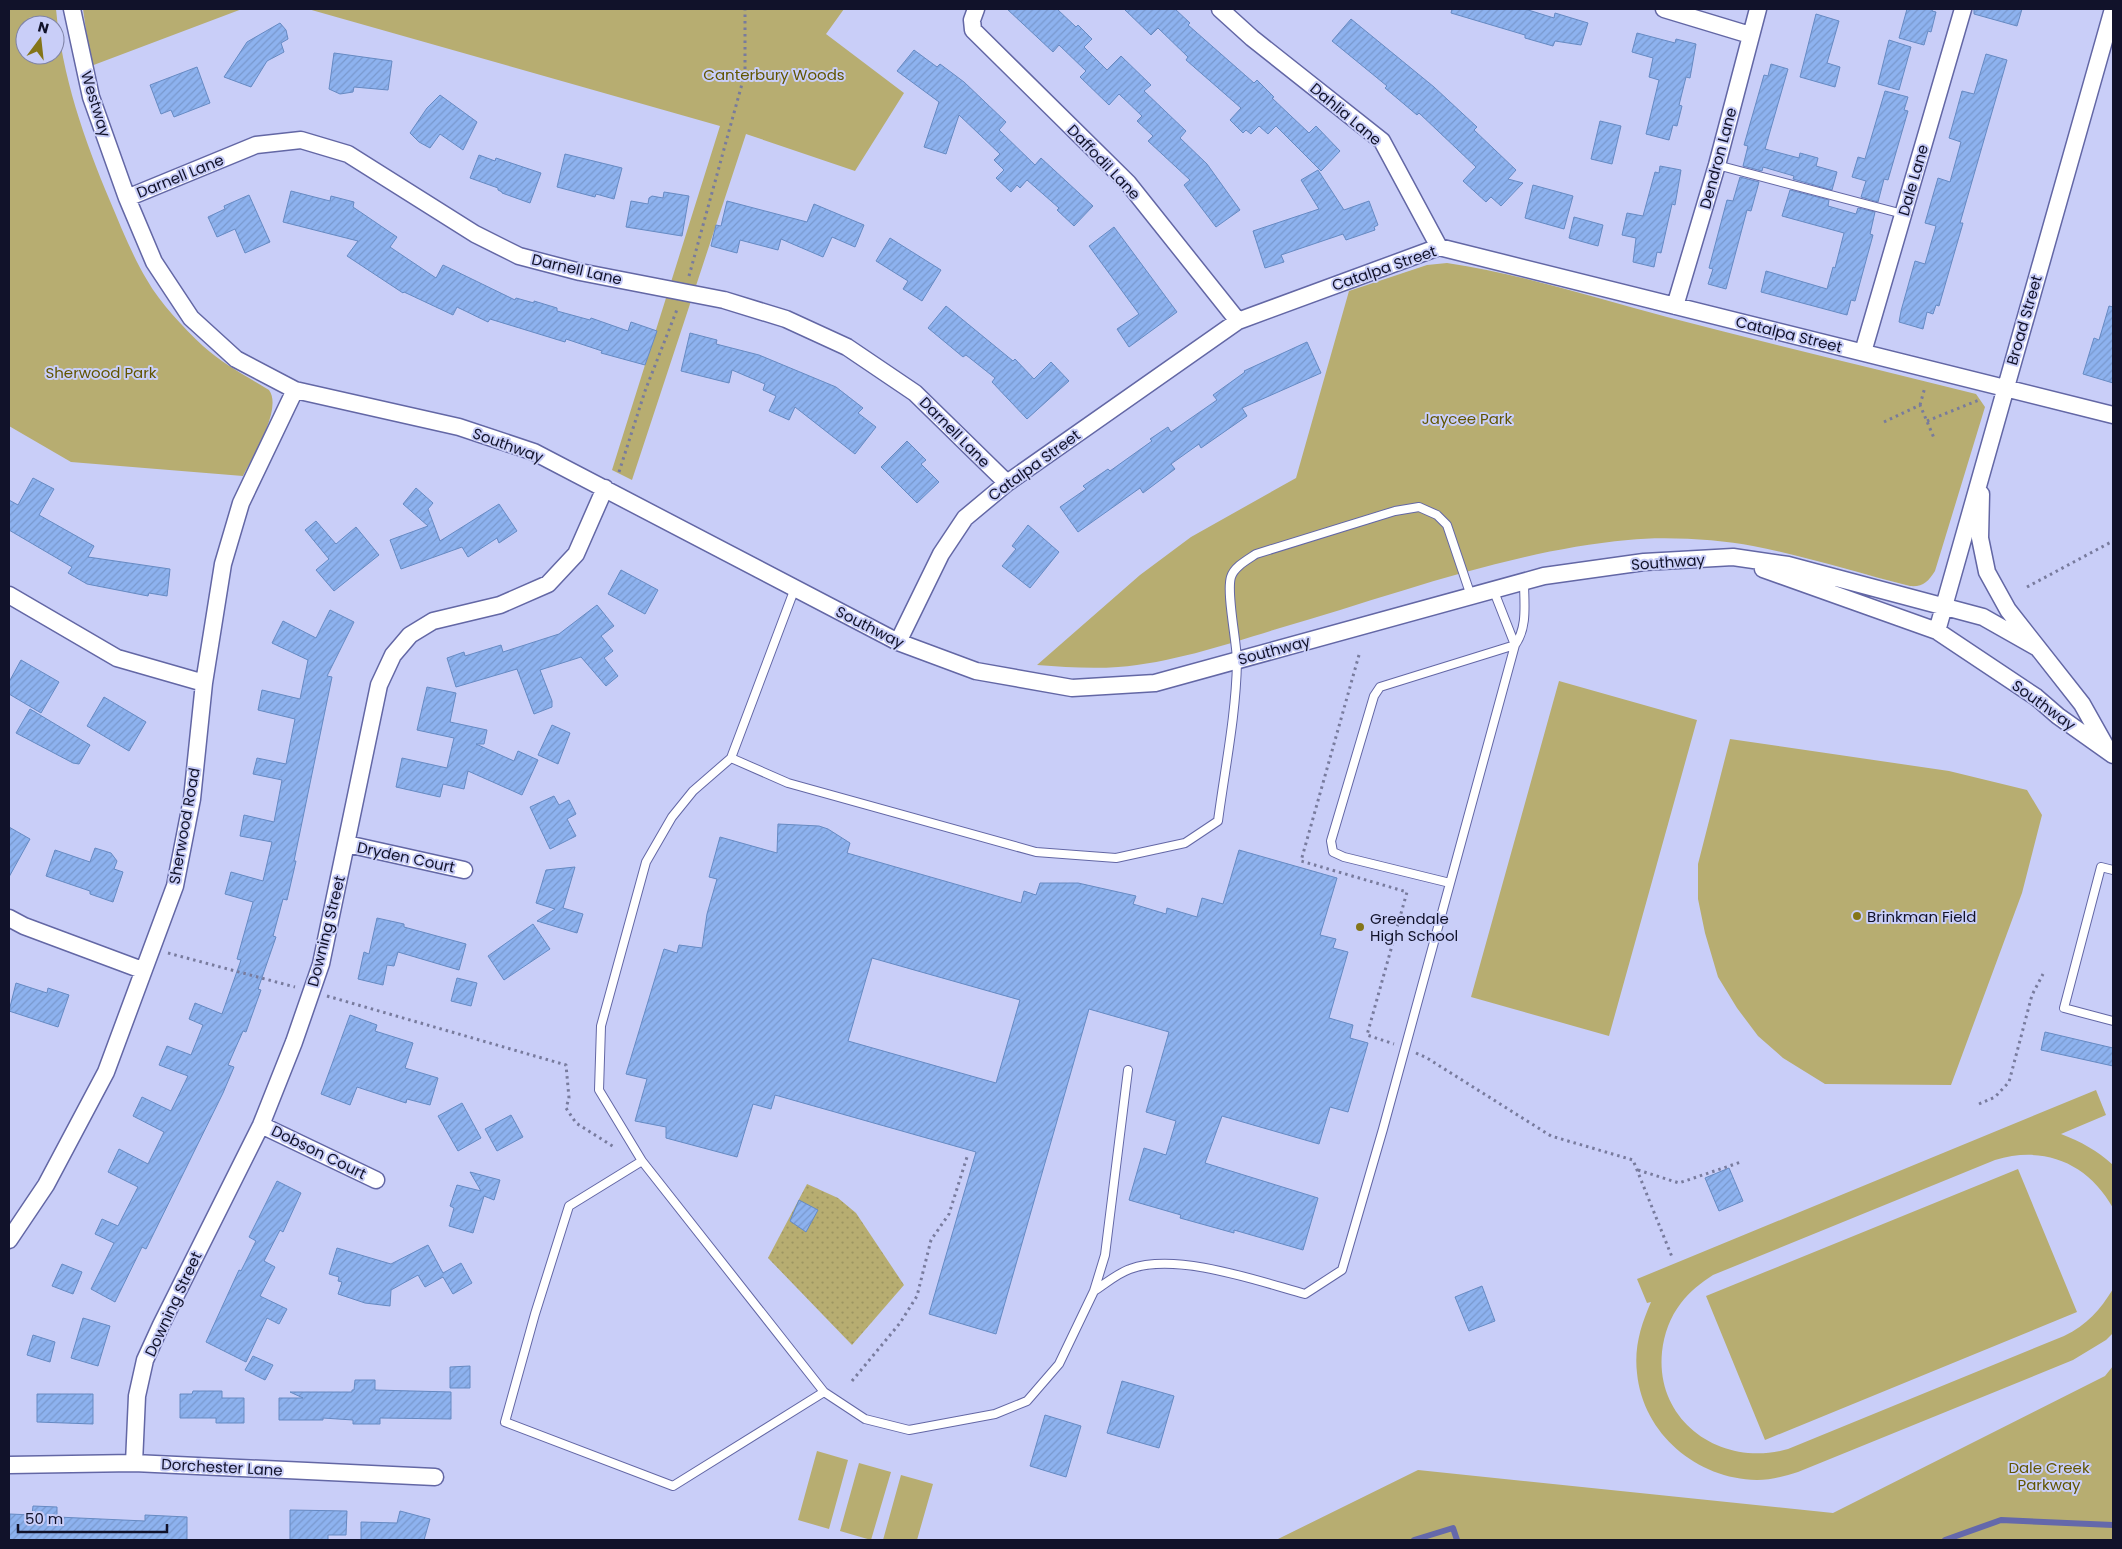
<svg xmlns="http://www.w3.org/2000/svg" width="2122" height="1549" viewBox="0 0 2122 1549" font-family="Poppins,sans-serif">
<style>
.green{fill:#b7ad71;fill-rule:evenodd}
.garden{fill:url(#garden-dots)}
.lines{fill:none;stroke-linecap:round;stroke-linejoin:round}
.stream{stroke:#6468ab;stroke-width:6}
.building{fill:url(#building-hatch);stroke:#668ac3;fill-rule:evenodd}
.lane-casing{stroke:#6367a5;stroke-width:10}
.street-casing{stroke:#6367a5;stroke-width:19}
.path{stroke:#787b9d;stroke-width:3;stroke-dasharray:2.5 4;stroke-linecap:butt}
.lane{stroke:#fff;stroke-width:8}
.street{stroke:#fff;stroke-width:16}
.poi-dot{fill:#847519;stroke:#c9cef8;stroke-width:2}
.labels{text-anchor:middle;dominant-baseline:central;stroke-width:4;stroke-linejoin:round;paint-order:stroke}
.park-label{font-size:15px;fill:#615500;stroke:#c9cef8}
.street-label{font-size:15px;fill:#11122a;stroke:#c9cef8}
.poi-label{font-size:15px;fill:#11122a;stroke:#c9cef8;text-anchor:start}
</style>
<defs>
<pattern id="garden-dots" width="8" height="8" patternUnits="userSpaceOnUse" patternTransform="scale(1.25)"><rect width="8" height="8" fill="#b7ad71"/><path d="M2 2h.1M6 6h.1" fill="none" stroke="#9c9462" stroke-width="1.8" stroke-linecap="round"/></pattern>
<pattern id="building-hatch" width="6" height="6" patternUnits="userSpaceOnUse" patternTransform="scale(1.25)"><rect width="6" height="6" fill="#8db2ef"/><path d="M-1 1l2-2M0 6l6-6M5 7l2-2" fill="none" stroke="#7998cd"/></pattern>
</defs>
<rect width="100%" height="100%" fill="#c9cef8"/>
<path class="green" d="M9 9H56C62 76 84 139 110 201 121 227 132 255 147 280 160 303 183 327 203 346 223 364 246 376 269 390 283 409 252 457 243 476L71 462 9 426ZM25 25H55V55H25Z
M83 9H242L91 66Z
M308 9H844L826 34 904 93 855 171 746 134 632 480 612 470 720 126Z
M1447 263C1522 274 1594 298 1667 317 1770 344 1873 368 1976 394L1985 407 1935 571C1928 582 1923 587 1910 586 1858 573 1806 556 1753 546 1718 539 1663 536 1628 540 1509 551 1394 595 1280 628 1228 644 1171 663 1118 667 1091 669 1064 667 1037 665L1140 575 1191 537 1296 478 1349 291 1427 265Z
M1559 681 1697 720 1609 1036 1471 997Z
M1730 739 1949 771 2027 790 2042 815 2022 893 1951 1085 1825 1084 1783 1058 1758 1036 1737 1008 1718 977 1705 933 1698 899V864Z
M2096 1090 2106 1115 2061 1134C2081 1142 2097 1150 2113 1165V1208C2088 1163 2044 1145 1995 1160L1713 1275C1701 1283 1690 1291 1681 1303 1670 1317 1664 1334 1662 1352 1655 1423 1723 1468 1788 1449L2064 1336C2087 1325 2100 1310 2113 1289V1333L2106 1340 2073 1360 1798 1472C1785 1476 1771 1480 1757 1480 1697 1479 1643 1434 1637 1373 1634 1347 1641 1325 1651 1302L1647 1303 1637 1279Z
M2018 1169 2077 1312 1765 1440 1706 1296Z
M2113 1366V1540H1276L1418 1470 1833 1513 2105 1376Z
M817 1451 848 1460 829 1529 798 1520Z
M859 1463 891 1472 871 1540 840 1531Z
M901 1475 933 1484 917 1540H883Z"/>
<path class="garden" d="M807 1184 838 1198 856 1213 904 1285 852 1345 768 1258Z"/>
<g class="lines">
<path class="stream" d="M1414 1540 1453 1528 1457 1540
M1945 1540 2001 1520 2113 1525"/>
</g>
<path class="building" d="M1007 9H1057L1076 27 1078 25 1092 39 1084 47 1107 70 1121 56 1151 85 1144 91 1186 131 1180 138 1207 164 1240 210 1216 227 1184 185 1190 180 1148 141 1153 136 1137 121 1142 116 1119 94 1109 105 1080 77 1086 71 1059 45 1053 52Z
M1124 9H1175L1190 23 1188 25 1254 83 1257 80 1274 97 1272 98 1309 133 1316 126 1340 151 1321 171 1276 126 1268 134 1259 126 1251 134 1246 130 1243 133 1230 120 1241 108 1186 60 1188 57 1158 28 1151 35Z
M1452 9H1525L1554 18 1555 13 1588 23 1581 45 1555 41 1553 46 1525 38V35L1451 13Z
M1907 9H1933L1932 11 1936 12 1931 32 1928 31 1924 45 1899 38Z
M1974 9H2022L2017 26 1974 14Z
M1816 14 1839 21 1827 63 1840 67 1835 87 1800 77Z
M1351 19 1434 87 1477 127 1474 130 1516 170 1508 179 1523 183 1501 206 1491 197 1486 202 1463 181 1476 167 1419 113 1417 115 1385 88 1387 86 1332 41Z
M280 23 286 30 288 39 281 43 284 52 267 61 251 87 224 77 247 42Z
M1637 33 1675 43 1676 39 1696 44 1690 78 1686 77 1679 105 1682 106 1677 126 1673 125 1669 140 1646 134 1659 80 1649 77 1653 58 1632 52Z
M1889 40 1911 47 1899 90 1878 84Z
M914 50 937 67 940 64 964 82 1006 122 999 130 1035 165 1041 158 1093 206 1074 226 1057 210 1059 208 1027 180 1020 188 1017 185 1011 192 996 178 1004 170 994 160 1000 154 959 115 946 154 924 147 939 102 897 71Z
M334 53 392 61 388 90 354 87 353 92 340 94 329 89Z
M1986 54 2007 60 1960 223H1963L1939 306 1936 305 1933 314 1927 312 1923 329 1899 322 1901 311 1915 261 1925 264 1936 226 1925 223 1938 178 1950 182 1961 142 1949 138 1962 91 1974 94Z
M1771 64 1788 69 1765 149 1799 158 1800 153 1818 158 1816 166 1837 172 1832 190 1793 179 1794 176 1763 167 1762 171 1743 166 1748 146 1744 145 1764 75 1768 76Z
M197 67 210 103 174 117 171 110 161 114 150 85Z
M1885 91 1908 97 1904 110 1908 111 1888 180 1884 179 1878 202 1861 197 1866 181 1852 177 1858 157 1865 159Z
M440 95 477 122 463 150 440 134 430 148 419 142 410 133 427 108Z
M1600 121 1621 126 1612 164 1591 159Z
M565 154 622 168 614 199 596 194 595 197 557 187Z
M479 155 495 161 496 158 541 173 530 203 502 193V192L498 190V188L470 178Z
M1660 166 1681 170 1675 205 1672 204 1661 253 1657 252 1654 267 1633 262 1636 238 1622 235 1627 213 1643 216 1655 172 1659 173Z
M1318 170 1344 210 1369 201 1378 225 1374 227 1375 230 1346 240 1343 234 1281 255 1284 262 1265 268 1253 231 1319 209 1301 180Z
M1740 177 1759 182 1751 211 1747 210 1726 289 1708 284 1713 269 1709 268 1727 200 1733 201Z
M1533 185 1573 196 1564 229 1525 218Z
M1790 190 1829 200 1828 206 1856 214 1858 208 1875 212 1870 234 1873 235 1855 301 1851 300 1847 315 1761 292 1766 271 1827 289 1833 267 1835 268 1844 233 1782 216Z
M291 191 330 201 331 196 354 202 353 207 397 237 390 247 436 278 443 265 515 300 516 298 534 303V301L557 308V311L590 320 591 318 628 331 631 322 657 331 645 365 601 353 602 351 566 339 565 342 490 319 488 322 457 307 453 315 404 292 403 293 347 256 358 241 283 222Z
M664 192 689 196 682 236 626 227 631 201 648 204 649 198 652 196 663 198Z
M249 195 270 242 245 253 235 229 217 237 208 217 225 209 224 206Z
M727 201 807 222 814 204 864 225 855 247 832 237 823 257 781 239 778 250 740 240 737 253 711 246 716 225 721 226Z
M1574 217 1603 225 1598 246 1569 238Z
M1114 227 1177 312 1129 347 1117 329 1139 314 1089 246Z
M890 238 941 270 922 301 903 289 908 281 876 261Z
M946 306 1013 361 1015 359 1034 379 1051 362 1069 381 1027 419 992 382 995 378 966 355 963 357 928 328Z
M2109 306 2113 307V383L2083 374 2094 338 2099 340Z
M690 333 717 340 716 344 759 355 836 387 863 408 858 413 876 427 855 454 795 407 789 420 769 411 776 396 763 390 765 384 732 370 729 383 681 371Z
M1307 342 1321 373 1242 408 1247 416 1201 448 1199 444 1171 464 1175 469 1143 493 1140 488 1078 532 1060 507 1086 489 1083 486 1108 469 1110 471 1152 441 1150 439 1168 427 1171 432 1217 400 1213 395 1245 372 1244 371Z
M907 441 926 460 921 464 939 482 917 503 881 467Z
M33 478 54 489 39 515 94 546 88 557 170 569 167 596 149 593 148 596 87 584 68 573 72 567 9 530V500L18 505Z
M416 488 433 503 428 509 440 541 499 504 517 531 499 543 497 538 468 557 462 547 401 569 390 540 428 526 403 504Z
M316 521 336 544 356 527 379 555 334 591 316 570 329 559 305 530Z
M1028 525 1059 552 1030 588 1002 566 1016 549 1012 546Z
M621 570 658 590 645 614 608 594Z
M597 605 614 626 601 636 613 651 604 658 618 676 606 686 581 657 540 670 552 701V707L534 714 517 669 456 687 447 658 464 652 465 656 501 645 503 652 559 634Z
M330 610 354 622 327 676 332 677 294 861H296L287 900 283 899 273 936 276 937 258 989 261 990 246 1032 243 1031 228 1065 234 1067 223 1093 146 1249 142 1247 115 1302 91 1289 114 1243 95 1234 102 1219 118 1226 138 1187 108 1172 119 1149 148 1164 164 1132 133 1116 142 1097 171 1111 188 1076 159 1065 167 1046 191 1055 203 1025 189 1019 195 1003 222 1014 241 960 237 959 253 902 225 894 231 872 263 881 272 842 240 836 244 815 274 822 282 780 253 774 257 758 286 764 295 719 258 710 262 690 300 699 308 660 272 643 283 621 316 638Z
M21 660 59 682 41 713 9 694V682Z
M427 687 456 693 450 722 487 730 484 744H476L514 761 518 751 538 760 522 795 468 771 464 789 443 784 440 797 396 787 402 758 447 768 454 738 417 730Z
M104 697 146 722 129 751 87 726Z
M30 709 90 745 79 764 73 763 16 733Z
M552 725 570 733 558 764 538 755Z
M554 796 559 805 569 800 576 814 567 819 576 836 550 849 530 807Z
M778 824 819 826 828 829 850 843 847 853 1021 903 1024 891 1036 895 1040 883H1078L1136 896 1133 904 1166 914 1167 908 1197 917 1202 898 1223 904 1239 850 1337 878 1320 935 1336 939 1333 948 1348 952 1329 1018 1353 1025 1350 1038 1368 1043 1348 1112 1330 1107 1319 1144 1222 1116 1205 1163 1318 1198 1303 1250 1234 1230V1233L1180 1218 1181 1215 1129 1200 1144 1148 1166 1155 1176 1121 1146 1112 1169 1032 1089 1009 996 1334 929 1314 976 1152 775 1095 771 1109 753 1104 737 1157 666 1138V1127L635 1121 647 1079 626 1074 664 949 677 953 679 945 702 948 707 914 717 879 709 877 720 837 777 853ZM872 958 1020 1000 996 1083 848 1041Z
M9 827 30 839 9 877Z
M95 848 111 853 117 861 114 869 123 872 113 902 90 894V891L46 876 55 850 90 862Z
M575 867 563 908 583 914 577 933 537 921 555 909 536 903 546 870Z
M377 918 404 924V927L466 944 459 970 398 952 394 966 387 965 383 985 358 979 364 952 369 954Z
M533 924 550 949 504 980 488 956Z
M457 978 477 983 471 1006 451 1001Z
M16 983 47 993 48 988 69 995 58 1027 9 1011Z
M350 1015 377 1025 375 1031 413 1043 405 1068 438 1078 430 1105 407 1099 406 1103 357 1087 350 1105 321 1094Z
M2045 1032 2113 1048V1066L2041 1050Z
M462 1103 481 1138 458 1151 438 1116Z
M511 1115 523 1137 497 1151 485 1129Z
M1729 1168 1743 1201 1719 1211 1705 1178Z
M470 1172 500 1180 494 1200 484 1196 473 1233 449 1226 454 1208 450 1206 457 1185 481 1191Z
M277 1181 301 1193 283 1232 280 1230 264 1261 275 1267 260 1296 287 1309 279 1324 267 1318 246 1362 206 1342 239 1270 241 1271 256 1241 249 1237Z
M799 1200 818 1210 806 1232 790 1221Z
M428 1245 443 1273 461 1263 472 1283 453 1294 443 1277 425 1287 418 1275 391 1290 390 1306 365 1303 338 1294 342 1282 338 1281 339 1277 329 1274 337 1248 391 1264Z
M62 1264 82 1272 73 1294 52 1286Z
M1482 1286 1495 1321 1469 1331 1455 1297Z
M83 1318 110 1326 98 1366 71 1358Z
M33 1335 55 1342 50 1362 27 1355Z
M253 1356 273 1365 265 1380 245 1370Z
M470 1366V1388H450V1367Z
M355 1380H375V1390L451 1392V1419L380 1418V1424H353V1420L323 1418V1420H279V1398H303L290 1392H352V1390H354Z
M1122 1381 1174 1396 1159 1448 1107 1433Z
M193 1391H222V1398H244V1423H216V1418H180V1394H192Z
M37 1394H93V1424L37 1422Z
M1045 1415 1081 1426 1066 1477 1030 1466Z
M33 1506 57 1507V1517L145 1521V1515L187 1517V1540H9L10 1514 32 1515Z
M290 1510 347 1511 346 1535H328V1540H290Z
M400 1511 430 1519 424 1540H361V1522L397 1523Z"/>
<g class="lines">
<g class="lane-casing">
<path id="lane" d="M1717 165 1903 214
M795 588 731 758 693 791 672 817 646 862 601 1026 599 1090 642 1161 569 1206 535 1314 505 1422 673 1486 824 1392 865 1419 909 1430 995 1414 1027 1401 1059 1364 1094 1291 1105 1255 1128 1070
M1493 589 1515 645
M731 758 788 783 1036 852 1116 858 1185 843 1218 821C1225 768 1236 715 1237 662 1237 642 1226 593 1231 577 1234 567 1247 560 1256 554L1395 511 1419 507 1437 515 1447 525 1471 596
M2113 870 2101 867 2064 1008 2113 1021
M1450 883 1344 857 1333 852 1331 841 1374 696 1380 687 1515 645
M642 1161 824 1392
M1094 1291C1105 1284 1118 1273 1130 1269 1177 1252 1258 1281 1305 1294L1342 1270 1383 1129 1515 645C1528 627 1524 603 1524 581"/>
</g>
<g class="street-casing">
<path id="street" d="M72 9 91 97 127 198 154 262 191 318 236 359 295 390 459 427 534 452 898 642 976 671 1072 688 1155 683 1544 576 1644 562 1733 557 1788 565 1983 617 2036 647
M976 9 972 20 973 30 1128 183 1238 321
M1220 9 1252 38 1382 141 1439 247
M1664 9 1750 35
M127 198 256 145 301 140 348 154 475 234 519 256 580 272 724 300 786 319 847 347 915 393 1007 483
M1675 306 1717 165 1758 9
M1863 352 1963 9
M1981 494 1980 538 1987 572 2008 610 2082 704 2105 745
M1763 569 1937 631 2036 697 2058 716 2113 755
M9 595 117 658 204 683
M1937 631 2113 9
M898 642 941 554 965 518 1007 483 1238 321 1439 247 2113 415
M347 844 464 870
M9 918 24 926 142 970
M261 1125 376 1180
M9 1240 46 1185 106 1072 175 886 192 799 204 683 223 564 241 503 295 390
M134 1463 137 1396 145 1360 161 1325 261 1125 294 1042 321 964 379 685 393 655 410 635 433 621 500 605 548 584 576 554 605 488
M9 1465 134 1463 435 1477"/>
</g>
<path class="path" d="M689 276 745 73V9
M1920 405 1925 387
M1927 421 1979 400
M1884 422 1920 405 1934 438
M619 472 645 391 678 307
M2027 587 2113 541
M1359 655 1301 861 1407 892 1367 1035 1394 1044
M168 953 295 987
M327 996 566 1065 569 1098 566 1108 576 1123 614 1147
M1416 1053 1427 1058 1551 1136 1633 1160 1672 1257
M1979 1104 1995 1097 2009 1082 2032 995 2043 974
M1638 1170 1679 1183 1741 1162
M852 1381 900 1323 917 1296 931 1240 949 1214 967 1157"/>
<use href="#lane" class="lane"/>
<use href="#street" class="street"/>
</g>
<g class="poi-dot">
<circle cx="1857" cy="916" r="5"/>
<circle cx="1360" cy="927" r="5"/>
</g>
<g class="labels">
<g class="park-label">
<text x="774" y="74">Canterbury Woods</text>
<text x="101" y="372">Sherwood Park</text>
<text x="1467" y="418">Jaycee Park</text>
<text x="2049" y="1467">Dale Creek<tspan x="2049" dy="17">Parkway</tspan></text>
</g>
<g class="street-label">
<text transform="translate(96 104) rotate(73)">Westway</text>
<text transform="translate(1346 114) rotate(40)">Dahlia Lane</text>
<text transform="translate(1718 158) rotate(-75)">Dendron Lane</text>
<text transform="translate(1104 162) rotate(46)">Daffodil Lane</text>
<text transform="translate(180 176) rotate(-22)">Darnell Lane</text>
<text transform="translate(1913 180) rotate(-74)">Dale Lane</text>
<text transform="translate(1384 268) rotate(-19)">Catalpa Street</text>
<text transform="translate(577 269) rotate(13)">Darnell Lane</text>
<text transform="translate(2024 320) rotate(-74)">Broad Street</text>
<text transform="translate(1789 334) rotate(14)">Catalpa Street</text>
<text transform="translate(955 432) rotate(45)">Darnell Lane</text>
<text transform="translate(508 445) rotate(20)">Southway</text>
<text transform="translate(1034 465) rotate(-36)">Catalpa Street</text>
<text transform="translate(1668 562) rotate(-4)">Southway</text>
<text transform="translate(870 627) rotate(27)">Southway</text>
<text transform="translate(1274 650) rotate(-15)">Southway</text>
<text transform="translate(2044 705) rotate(36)">Southway</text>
<text transform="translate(184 826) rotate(-80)">Sherwood Road</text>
<text transform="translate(406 857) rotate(12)">Dryden Court</text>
<text transform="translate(326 931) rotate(-76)">Downing Street</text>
<text transform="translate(319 1152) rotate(26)">Dobson Court</text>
<text transform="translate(173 1304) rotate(-65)">Downing Street</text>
<text transform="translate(222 1467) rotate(3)">Dorchester Lane</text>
</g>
<g class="poi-label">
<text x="1867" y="916">Brinkman Field</text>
<text x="1370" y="918">Greendale<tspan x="1370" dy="17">High School</tspan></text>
</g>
</g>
<rect width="2122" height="1549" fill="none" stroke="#11122a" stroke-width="20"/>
<g transform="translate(40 40) rotate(15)"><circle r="24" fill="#c9cef8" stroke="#7f83a6"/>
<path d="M0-4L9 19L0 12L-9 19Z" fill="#847519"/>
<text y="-8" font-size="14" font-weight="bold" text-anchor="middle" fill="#11122a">N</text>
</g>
<path d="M18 1524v8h149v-8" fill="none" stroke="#11122a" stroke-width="2.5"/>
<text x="25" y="1524" font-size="15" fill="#11122a" stroke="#c9cef8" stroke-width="4" paint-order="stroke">50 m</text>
</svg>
